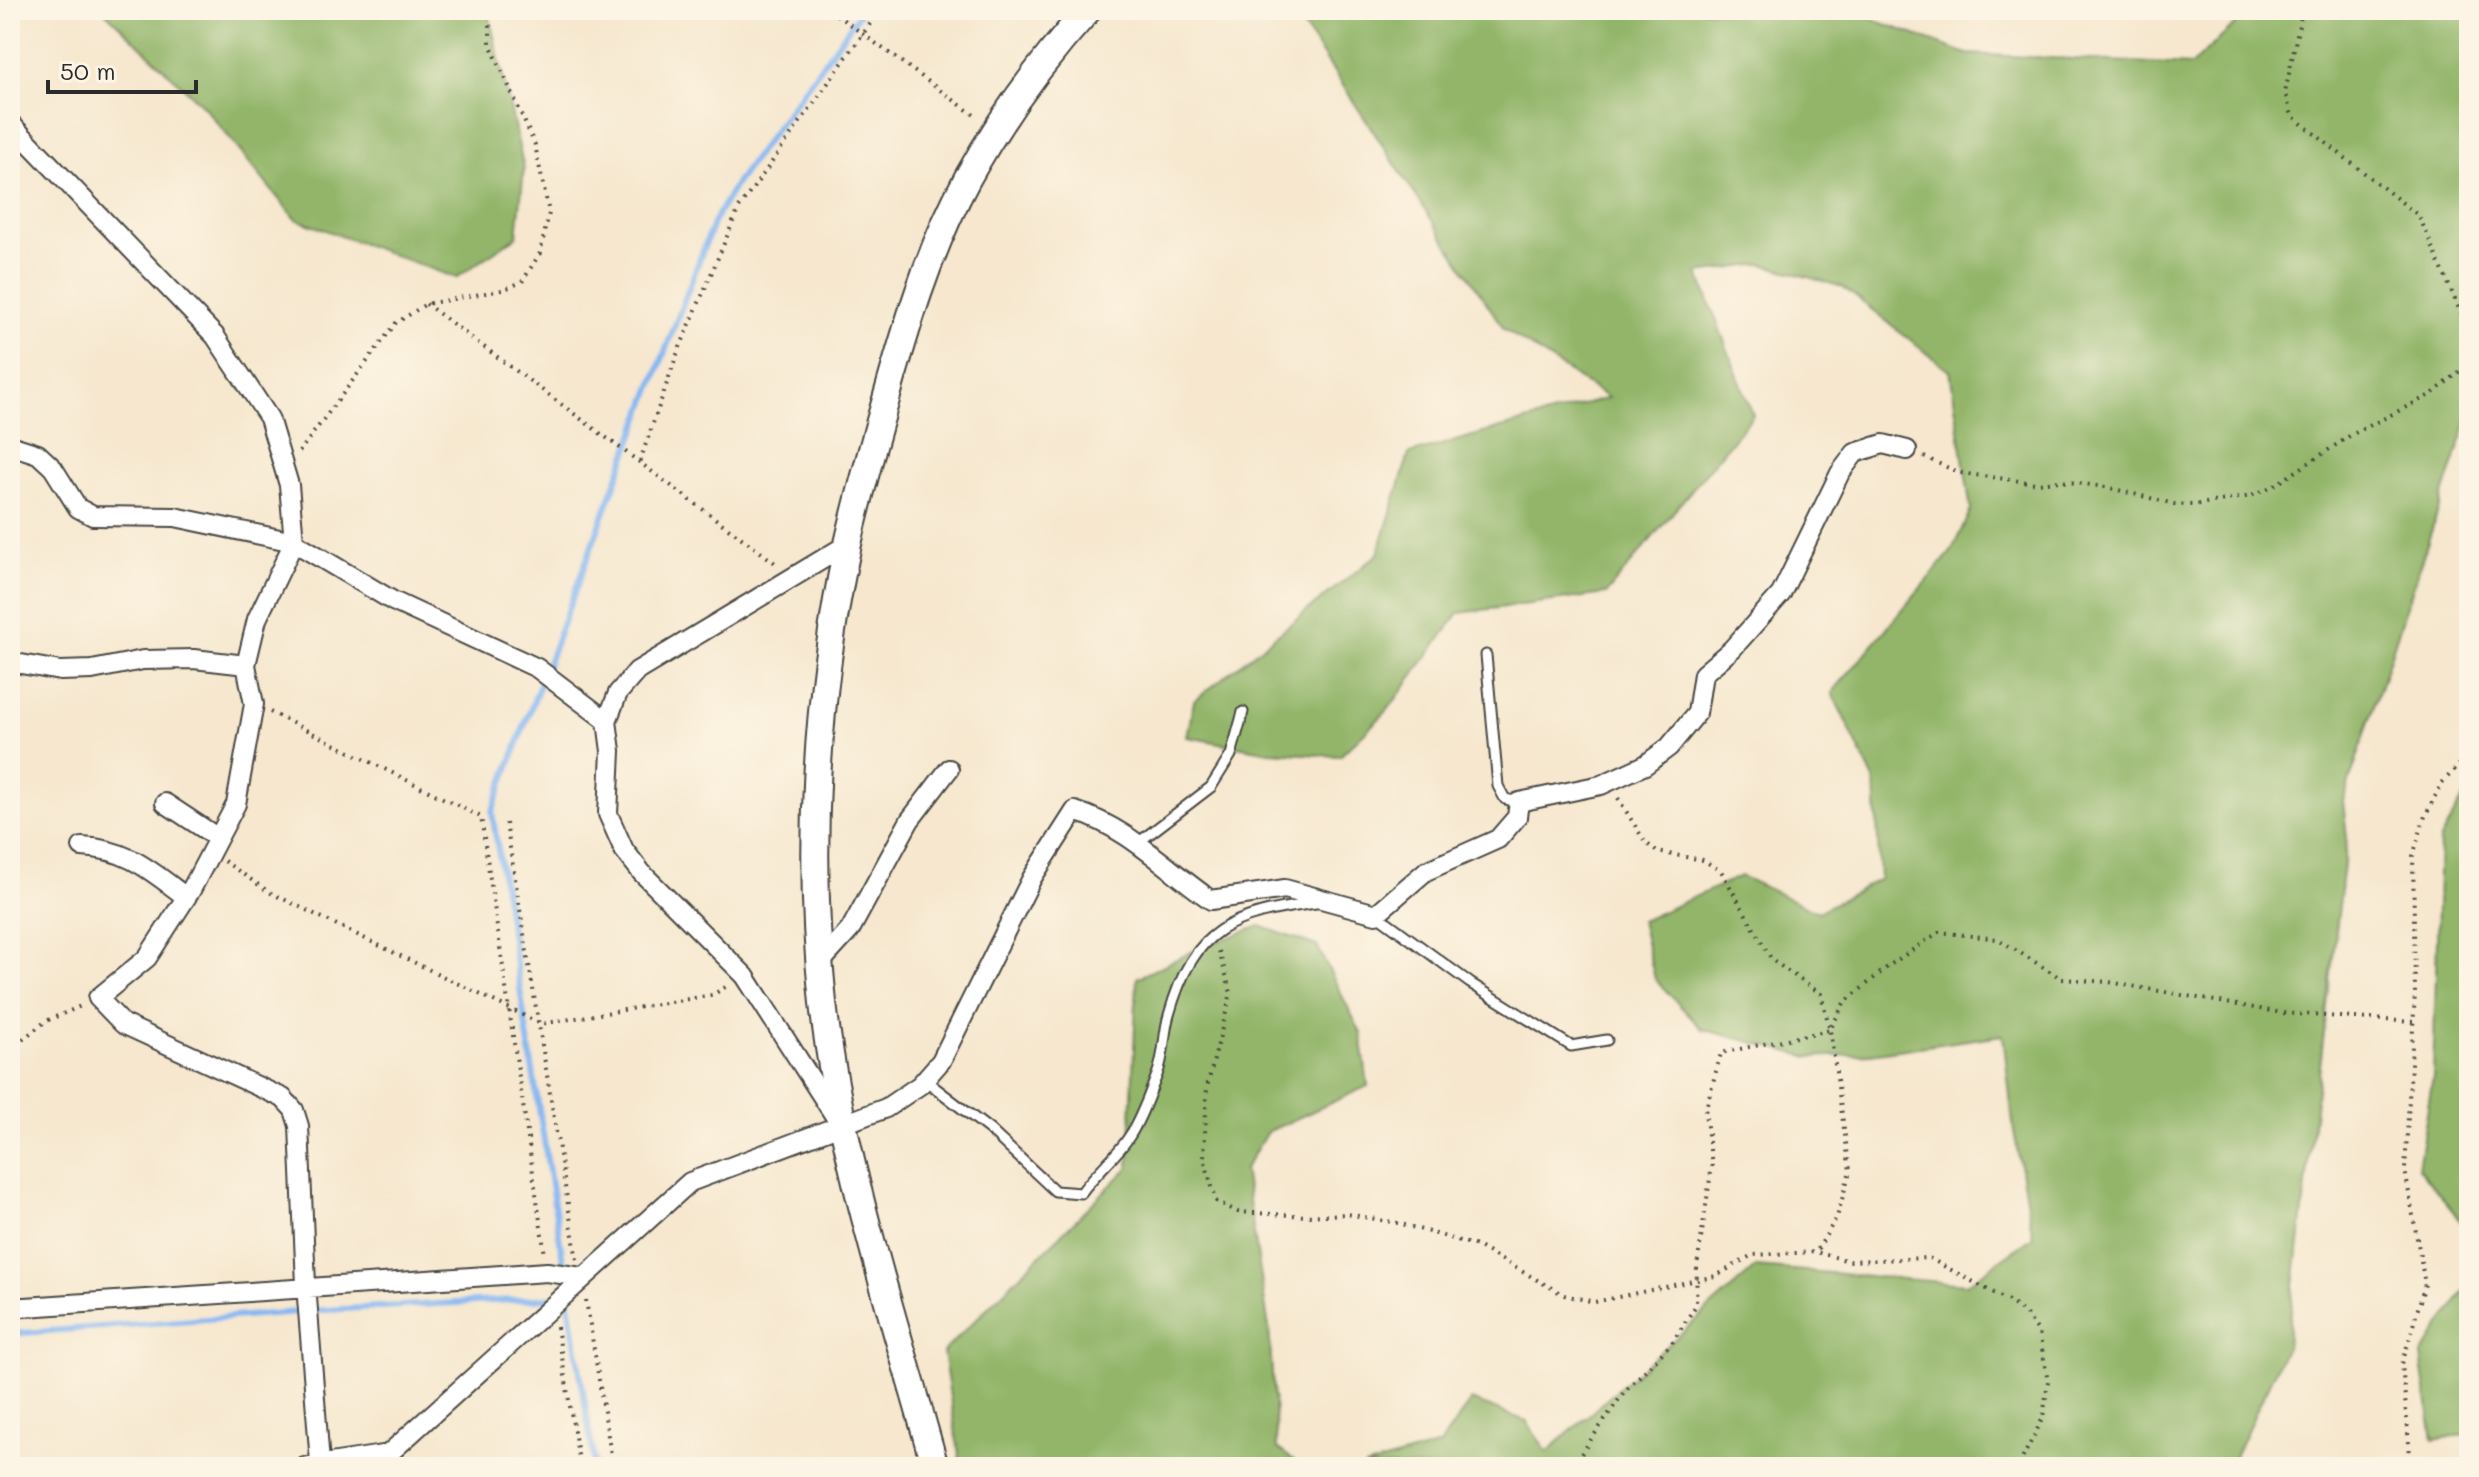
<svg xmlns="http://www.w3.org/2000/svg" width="2479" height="1477" viewBox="0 0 2479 1477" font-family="Mali,sans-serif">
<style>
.forest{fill:#92b569;stroke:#5e704a;stroke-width:2}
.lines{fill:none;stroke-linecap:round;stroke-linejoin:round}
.stream{stroke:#86b7f2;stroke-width:6}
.lane-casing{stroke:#494743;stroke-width:13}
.street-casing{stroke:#494743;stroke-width:22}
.secondary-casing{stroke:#494743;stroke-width:30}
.path{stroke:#494743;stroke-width:4;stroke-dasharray:2 6;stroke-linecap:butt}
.lane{stroke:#fff;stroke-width:9}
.street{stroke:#fff;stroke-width:18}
.secondary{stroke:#fff;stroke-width:26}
</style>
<rect width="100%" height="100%" fill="#fcf5e5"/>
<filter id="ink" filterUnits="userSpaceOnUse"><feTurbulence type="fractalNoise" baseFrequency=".0125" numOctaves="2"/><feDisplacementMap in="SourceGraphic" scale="16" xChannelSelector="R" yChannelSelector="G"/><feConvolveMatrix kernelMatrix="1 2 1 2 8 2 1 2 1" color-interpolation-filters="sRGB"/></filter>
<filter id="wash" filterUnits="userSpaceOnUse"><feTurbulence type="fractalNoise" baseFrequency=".006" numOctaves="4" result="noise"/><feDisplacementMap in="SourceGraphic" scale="32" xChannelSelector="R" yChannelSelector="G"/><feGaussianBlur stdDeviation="1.8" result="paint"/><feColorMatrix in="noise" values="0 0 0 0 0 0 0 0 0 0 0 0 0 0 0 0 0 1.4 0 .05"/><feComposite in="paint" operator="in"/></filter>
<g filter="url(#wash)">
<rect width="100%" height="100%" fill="#f6e7ce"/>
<path class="forest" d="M103 10H488L524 169 517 236 456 278 295 219 205 108Z
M1293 10H1847L1967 54 2191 65 2251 10H2469V416L2343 801 2347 838 2287 1345 2230 1467H1364L1440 1445 1471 1400 1526 1421 1547 1452 1756 1267 1966 1284 2033 1237 2014 1131 2003 1035 1870 1054 1809 1057 1702 1029 1655 979 1641 921 1741 876 1818 912 1880 879 1875 782 1832 693 1951 552 1971 510 1950 371 1843 287 1762 264 1698 273 1753 415 1606 594 1459 613 1387 711 1340 756 1270 752 1187 737 1194 701 1378 554 1409 454 1608 398 1504 329Z
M2469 788V1231L2418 1168 2433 1076 2440 839Z
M1260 926 1317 946 1361 1033 1368 1086 1267 1132 1244 1170 1269 1328 1277 1448 1303 1467H961L943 1352 1129 1167 1137 978 1202 947Z
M2469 1284V1434L2433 1440 2421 1355Z"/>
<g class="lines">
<path class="stream" d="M565 1273 492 812 714 221 737 182 862 10
M568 1296 595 1467
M10 1334 324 1310 552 1298"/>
</g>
</g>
<g filter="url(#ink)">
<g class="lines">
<g class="lane-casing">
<path id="lane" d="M1486 655 1498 786 1505 799 1519 802
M1139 842 1211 787 1231 755 1243 712
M1376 914 1470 983 1571 1046 1607 1040
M925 1080 990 1130 1055 1191 1081 1193C1095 1173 1116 1157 1129 1137 1141 1119 1149 1095 1157 1075 1165 1055 1163 1035 1169 1015 1194 926 1232 915 1316 903"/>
</g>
<g class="street-casing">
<path id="street" d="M10 123 215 336 269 418 289 485 294 542 257 619 246 665 254 704 236 804 191 890 147 958 98 998 123 1024 283 1098 294 1110 299 1126 306 1285 320 1463
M10 445 38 454 53 468 78 508 93 516 175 517 294 542 393 601 537 668 607 721
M10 662 60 671 92 670 143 660 194 659 246 665
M165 803 218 838
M82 847C128 849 151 871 186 897
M820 963 850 930 910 820 949 769
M836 1118 745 976 642 873 624 850 608 814 611 751 607 721 618 693 637 671 848 544
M10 1308 547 1272 582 1277
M304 1467 389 1454
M374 1467 690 1182 886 1108 920 1085 941 1061 1032 878 1075 811C1129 828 1166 869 1211 900L1285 889 1376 914 1426 871 1498 839 1517 817 1519 802 1601 785 1645 765 1669 747 1697 713 1703 674 1732 649 1781 594 1840 473 1855 453 1883 444 1907 450"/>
</g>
<g class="secondary-casing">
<path id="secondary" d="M935 1467C893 1314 841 1161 823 1003 807 852 816 692 848 544 858 499 871 454 883 410 905 331 928 251 967 179 1001 117 1041 62 1088 10"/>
</g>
<path class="path" d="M830 10 977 117
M2302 10 2285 93 2292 116 2419 216 2469 332
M426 304 778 565
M299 452 396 323 426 304 502 290 522 282 540 253 549 213 535 145 490 44V10
M1924 457 1960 473 2036 483 2060 481 2106 487 2174 504 2193 505 2251 496 2277 484 2351 435 2432 394 2469 364
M640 461 676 357 739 208 880 10
M270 712 481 817 545 1255
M1618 798 1645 842 1657 852 1703 860 1721 871 1772 960 1821 994 1830 1030 1850 1171 1837 1217 1816 1252
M506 823 577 1260
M224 861 269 892 541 1024 712 995 729 985
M1219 951 1231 993 1207 1087 1204 1158 1216 1201 1238 1212 1306 1216 1347 1214 1398 1223 1477 1246 1564 1295 1595 1302 1716 1276 1752 1255 1816 1252 1849 1261 1929 1258 2007 1300 2025 1313 2039 1332 2048 1381 2043 1418 2018 1467
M10 1049 46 1021 81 1006
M586 1300 613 1467
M557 1327 580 1467
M1572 1467 1624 1392 1672 1343 1696 1305 1697 1266 1712 1165 1705 1112 1721 1053 1830 1030 1844 1003 1890 965 1939 932 1998 939 2062 979 2109 982 2282 1013 2414 1022
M2411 1467 2402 1364 2425 1284 2405 1170 2415 993 2413 856 2425 816 2442 783 2469 754"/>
<use href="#lane" class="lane"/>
<use href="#street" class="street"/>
<use href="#secondary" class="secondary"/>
</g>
</g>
<rect width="2479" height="1477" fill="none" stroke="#fcf5e5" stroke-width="40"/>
<path d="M48 80v12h148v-12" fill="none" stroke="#2b2b2b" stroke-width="4"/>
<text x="60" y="80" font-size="24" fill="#2b2b2b" stroke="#fcf5e5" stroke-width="6" paint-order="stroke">50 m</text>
</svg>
